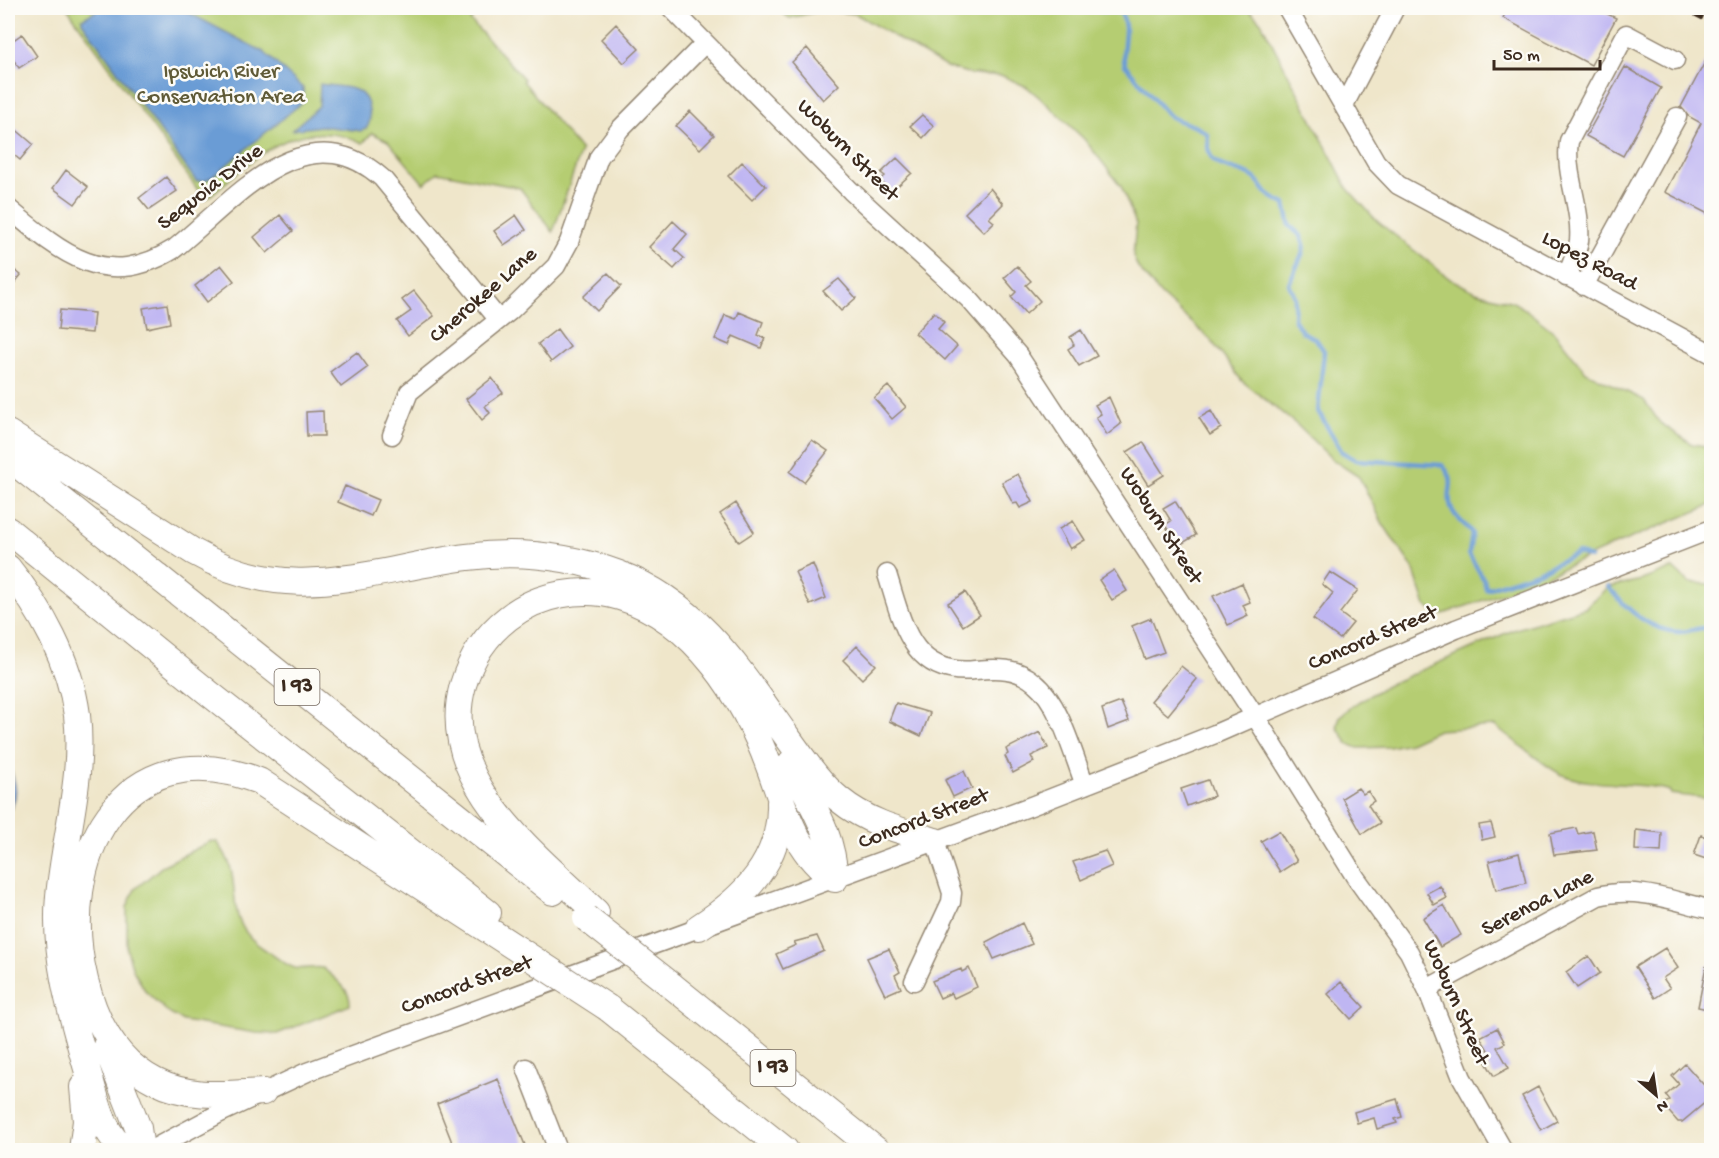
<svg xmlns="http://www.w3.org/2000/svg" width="1719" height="1158" viewBox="0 0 1719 1158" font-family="'Gochi Hand',sans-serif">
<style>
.green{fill:#b5cd72;stroke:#787c48;stroke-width:1.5}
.water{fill:#6a9cd5;stroke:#52637a;stroke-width:1.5}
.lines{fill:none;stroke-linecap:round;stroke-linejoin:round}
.stream{stroke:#6a9cd5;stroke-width:4.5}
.building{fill:#bfb6f2}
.minor-casing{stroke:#958874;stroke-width:21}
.highway-casing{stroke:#958874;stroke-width:28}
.minor{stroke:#fff;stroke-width:18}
.highway{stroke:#fff;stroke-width:26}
.rail{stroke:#3b2a1e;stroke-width:4.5;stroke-dasharray:9 4.5;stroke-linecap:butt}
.highway-bridge-casing{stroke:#958874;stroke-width:28;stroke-linecap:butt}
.highway-bridge{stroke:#fff;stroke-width:26}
.labels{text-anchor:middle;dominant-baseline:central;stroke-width:5;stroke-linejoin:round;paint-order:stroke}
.shield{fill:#fdfcf7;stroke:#75695f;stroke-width:1.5}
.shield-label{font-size:21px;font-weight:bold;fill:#3b2a1e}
.park-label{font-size:22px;fill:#605b37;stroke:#fdfcf7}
.street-label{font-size:22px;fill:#3b2a1e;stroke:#fdfcf7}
</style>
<rect width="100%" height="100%" fill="#fdfcf7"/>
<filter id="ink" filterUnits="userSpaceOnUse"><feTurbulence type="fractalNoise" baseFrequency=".0167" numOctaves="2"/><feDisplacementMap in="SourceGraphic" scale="12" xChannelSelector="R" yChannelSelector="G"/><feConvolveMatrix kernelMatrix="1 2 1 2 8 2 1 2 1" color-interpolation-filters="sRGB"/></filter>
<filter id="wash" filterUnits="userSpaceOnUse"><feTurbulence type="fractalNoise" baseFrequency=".008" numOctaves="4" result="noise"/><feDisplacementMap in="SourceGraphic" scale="24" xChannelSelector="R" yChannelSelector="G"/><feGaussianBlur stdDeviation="1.35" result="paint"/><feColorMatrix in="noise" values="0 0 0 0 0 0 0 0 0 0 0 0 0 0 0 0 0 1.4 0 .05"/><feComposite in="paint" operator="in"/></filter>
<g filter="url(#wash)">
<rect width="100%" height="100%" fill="#efe6ca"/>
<path class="green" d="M67 8H483L470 20 524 79 523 81 581 151 553 232 520 188 438 172 424 184 388 141 372 133 363 143C294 113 255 159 205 200Z
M773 8H1247L1261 22 1348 189 1377 221 1450 279 1476 292 1513 302 1525 309 1554 332 1586 372 1644 400 1660 423 1692 444 1711 447V505L1612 546 1524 586 1443 614H1436L1426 606 1413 568 1383 524 1359 477 1333 460 1297 425 1242 381 1210 339 1161 295 1138 268 1133 256 1136 224 1121 186 1084 139 1046 103 1027 87 1003 76 971 74 946 67 856 14 824 10 790 18Z
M1673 568 1689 583 1711 584V799L1670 794V791C1636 780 1595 788 1563 775 1547 769 1511 737 1495 726L1438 730 1410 743 1389 747 1358 748 1348 744 1337 727 1340 716 1358 702 1390 684 1513 630 1585 608 1608 587 1642 580Z
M211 841 217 842C250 882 215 919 267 951 276 957 285 965 295 968 304 970 314 966 323 968 334 978 351 989 350 1005L277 1034 256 1033 183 1021 170 1014 146 992 133 970 127 950V907L135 889 164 865Z"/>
<path class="water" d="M101 8H176L191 14 264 52 303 88 304 101 212 177 205 181H196L82 22V19Z
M320 84C341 88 366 83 369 110 370 118 371 122 366 129L361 131 321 126 292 130 319 106Z
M8 764C16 781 20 797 8 813Z"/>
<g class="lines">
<path class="stream" d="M1092 8C1101 14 1110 9 1121 13 1131 31 1119 47 1125 65L1167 114C1180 125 1195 122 1208 135 1204 173 1232 164 1253 177 1259 181 1261 186 1265 191 1270 198 1278 201 1285 204L1290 226 1301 236 1304 244 1303 252 1289 284 1295 297 1294 319 1302 332 1316 339 1324 351 1318 411 1342 452 1356 460 1442 465C1459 483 1445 489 1451 507 1455 519 1465 523 1472 533L1469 554 1484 580 1486 589 1538 572 1578 553 1590 558
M1608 587C1626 608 1649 631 1679 632 1690 632 1700 626 1712 628"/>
</g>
<g id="blocks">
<path class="building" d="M1508 8H1595L1616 18 1591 65 1503 18Z
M616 24 639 49 624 63 601 39Z
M22 34 37 56 19 68 8 52V44Z
M807 48 839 85 823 100 792 62Z
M1712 49V216L1665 192 1701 123 1688 116 1681 107Z
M1625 67 1661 88 1623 156 1586 136Z
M690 111 714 135 700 149 676 126Z
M922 115 934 126 923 138 910 126Z
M13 127 33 144 20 160 8 150V133Z
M897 158 912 173 891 192 880 180 885 176 881 173Z
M742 162 766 186 752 200 728 176Z
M66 170 88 187 75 204 53 188Z
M166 177 177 191 149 210 139 198Z
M990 188 1003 204 989 218 994 222 984 232 965 213Z
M280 215 293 231 267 253 254 237Z
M516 215 526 230 504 245 494 231Z
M673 221 687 234 674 249 684 258 674 269 649 247Z
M8 265 21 275 8 291Z
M221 265 234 281 207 302 195 286Z
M1017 266 1031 281 1026 285 1040 301 1026 314 1011 297 1016 292 1004 278Z
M608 273 621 286 597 311 583 297Z
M839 279 856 298 841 311 823 291Z
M414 291 434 316 408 336 397 321 411 311 402 300Z
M167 304 170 323 147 328 143 308Z
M60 310 94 313 92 333 58 330Z
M739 312 763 322 758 335 765 338 761 348 733 336 729 345 715 339 725 315 736 319Z
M934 312 944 322 938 329 957 346 945 360 915 333Z
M557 329 570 347 551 362 538 344Z
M1081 330 1097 356 1079 366 1068 349 1074 345 1070 337Z
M357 352 368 367 341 387 330 372Z
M492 378 503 393 485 406 490 413 482 420 466 399Z
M888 386 906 407 892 419 874 398Z
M1109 397 1121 424 1107 435 1096 417 1101 414 1095 405Z
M323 411 324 436H307L306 412Z
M1211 411 1221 428 1210 435 1199 418Z
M812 440 828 451 804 482 790 472Z
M1143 442 1164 475 1148 485 1127 452Z
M1018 474 1033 502 1020 508 1017 503 1013 504 1002 482Z
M345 486 378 500 371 516 338 502Z
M1175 501 1196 535 1178 546 1165 525 1171 521 1163 508Z
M736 503 754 532 739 542 720 514Z
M1073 521 1085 540 1070 549 1059 529Z
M813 564 826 598 810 605 795 572Z
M1114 570 1127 591 1112 600 1099 580Z
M1330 572 1358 590 1340 613 1353 623 1340 639 1313 619 1333 593 1322 584Z
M1242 583 1250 602 1243 605 1248 616 1228 625 1213 596Z
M965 592 980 615 963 626 948 603Z
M1151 618 1164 652 1145 659 1132 626Z
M857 646 876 665 862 679 843 660Z
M1181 666 1197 679 1168 715 1151 701Z
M1121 702 1129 721 1108 729 1102 709Z
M896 703 930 713 921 736 889 721Z
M1040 732 1048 748 1031 756 1034 762 1013 773 1005 756 1008 754 1006 749Z
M964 771 972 788 953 797 945 780Z
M1208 780 1214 796 1187 806 1181 789Z
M1358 788 1363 794 1368 791 1374 801 1368 805 1380 823 1362 834 1342 798Z
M1491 823 1495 837 1482 840 1479 825Z
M1576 828 1578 834 1593 831 1597 850 1554 855 1550 833Z
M1636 830 1662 833 1661 852 1635 850Z
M1279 831 1297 861 1280 872 1261 841Z
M1701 835 1712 839V861L1694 855Z
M1105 851 1112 866 1081 880 1073 862Z
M1519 853 1526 883 1496 890 1489 861Z
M1440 886 1447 898 1434 905 1427 893Z
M1444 905 1461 935 1440 947 1423 918Z
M1022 923 1032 944 994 959 986 942Z
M817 936 824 951 783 969 776 954 796 945 794 942Z
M1665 948 1678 968 1663 978 1670 988 1655 998 1635 967Z
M889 949 900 972 895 975 901 988 885 995 867 958Z
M1589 956 1600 973 1577 988 1566 972Z
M1706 966H1712V1010L1698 1007Z
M969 968 977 987 954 998 951 993 940 998 932 981 961 969 962 972Z
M1341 982 1364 1007 1351 1019 1328 994Z
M1497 1028 1505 1043 1497 1047 1509 1068 1494 1076 1481 1054 1488 1050 1480 1037Z
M1685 1064 1711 1093 1706 1097 1708 1100 1682 1122H1678L1663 1105 1670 1100 1666 1095 1679 1084 1672 1076Z
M498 1079 527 1150H455L437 1104Z
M1538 1087 1557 1121 1541 1130 1522 1096Z
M1397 1099 1402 1117 1395 1119 1397 1123 1377 1129 1374 1118 1357 1123 1354 1112Z"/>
</g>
</g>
<g filter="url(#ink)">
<use href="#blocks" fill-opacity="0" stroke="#958874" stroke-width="1.5"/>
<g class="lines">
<g class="minor-casing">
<path id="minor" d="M671 8 851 191 969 299 1018 355 1255 716 1356 878 1409 952 1427 989 1462 1078 1503 1150
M1287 8 1376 162 1398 185 1712 354
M1344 105 1395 8
M8 208C60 252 105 292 174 249 233 202 304 109 382 178L499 320
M1566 277C1571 265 1577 253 1579 241 1582 207 1564 175 1569 141L1626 34 1675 60
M1584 286 1677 117
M392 435 409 392 510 311 556 266 569 242 599 157 620 129 705 43
M887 574C902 621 911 677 975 670 997 668 1017 667 1035 683 1060 703 1073 755 1085 785
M914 981 951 902 952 893 935 841
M1427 989 1598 896C1637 886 1674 901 1712 910
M526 1068 558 1150
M151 1150 220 1113 307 1072 1031 806 1215 734 1456 629 1712 529"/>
</g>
<g class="highway-casing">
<path id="highway" d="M8 433 194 552C291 608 367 570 467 557 519 550 570 556 619 574 700 605 740 671 788 738 804 760 819 783 840 800 868 823 902 831 935 841
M8 457 553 892
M8 530 210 694 488 913
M8 568C41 609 70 661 77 715 84 776 65 835 59 896 53 958 73 1020 90 1079 97 1102 104 1138 127 1150
M791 763C812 806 832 831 835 879
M596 912C536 854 436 781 463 685 471 658 486 635 508 618 538 594 582 586 620 597 695 619 745 699 770 769 785 810 796 854 835 879
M699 927C744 898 782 861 780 802
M671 985 876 1150
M608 1008 785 1150
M106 1046 138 1128 141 1150
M263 1092C226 1094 190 1099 155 1081 116 1061 95 1021 85 980 55 861 121 727 259 781L519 950
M82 1150 86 1121 83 1087"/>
</g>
<use href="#minor" class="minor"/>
<use href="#highway" class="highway"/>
<path class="rail" d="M1683 8 1712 23"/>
<g class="highway-bridge-casing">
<path id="highway-bridge" d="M586 918 671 985
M519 950 608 1008"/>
</g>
<use href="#highway-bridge" class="highway-bridge"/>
</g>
</g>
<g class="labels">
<g class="shield">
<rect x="274.5" y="669" width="45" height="36" rx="4.5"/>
<rect x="750.5" y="1050" width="45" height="36" rx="4.5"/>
</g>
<g class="shield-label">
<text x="297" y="687">I 93</text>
<text x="773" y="1068">I 93</text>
</g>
<g class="park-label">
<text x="221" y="73">Ipswich River<tspan x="221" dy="25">Conservation Area</tspan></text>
</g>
<g class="street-label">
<text transform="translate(847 151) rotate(45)">Woburn Street</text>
<text transform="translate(211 188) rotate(-38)">Sequoia Drive</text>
<text transform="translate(1589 262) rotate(28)">Lopez Road</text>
<text transform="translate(484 296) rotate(-41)">Cherokee Lane</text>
<text transform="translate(1160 526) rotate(57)">Woburn Street</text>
<text transform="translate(1373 639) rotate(-23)">Concord Street</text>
<text transform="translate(924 820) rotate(-21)">Concord Street</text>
<text transform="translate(1538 904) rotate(-27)">Serenoa Lane</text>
<text transform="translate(467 986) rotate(-20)">Concord Street</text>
<text transform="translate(1455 1003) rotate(66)">Woburn Street</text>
</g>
</g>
<rect width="1719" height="1158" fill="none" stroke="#fdfcf7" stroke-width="30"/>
<g transform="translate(1656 1095) rotate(151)" stroke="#fdfcf7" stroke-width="4.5" paint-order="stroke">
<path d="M0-4.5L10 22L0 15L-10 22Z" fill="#3b2a1e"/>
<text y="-9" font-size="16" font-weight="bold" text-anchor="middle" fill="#3b2a1e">N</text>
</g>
<path d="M1494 60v9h106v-9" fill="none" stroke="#3b2a1e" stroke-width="3"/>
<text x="1503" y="60" font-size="18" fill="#3b2a1e" stroke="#fdfcf7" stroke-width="4.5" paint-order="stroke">50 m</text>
</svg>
